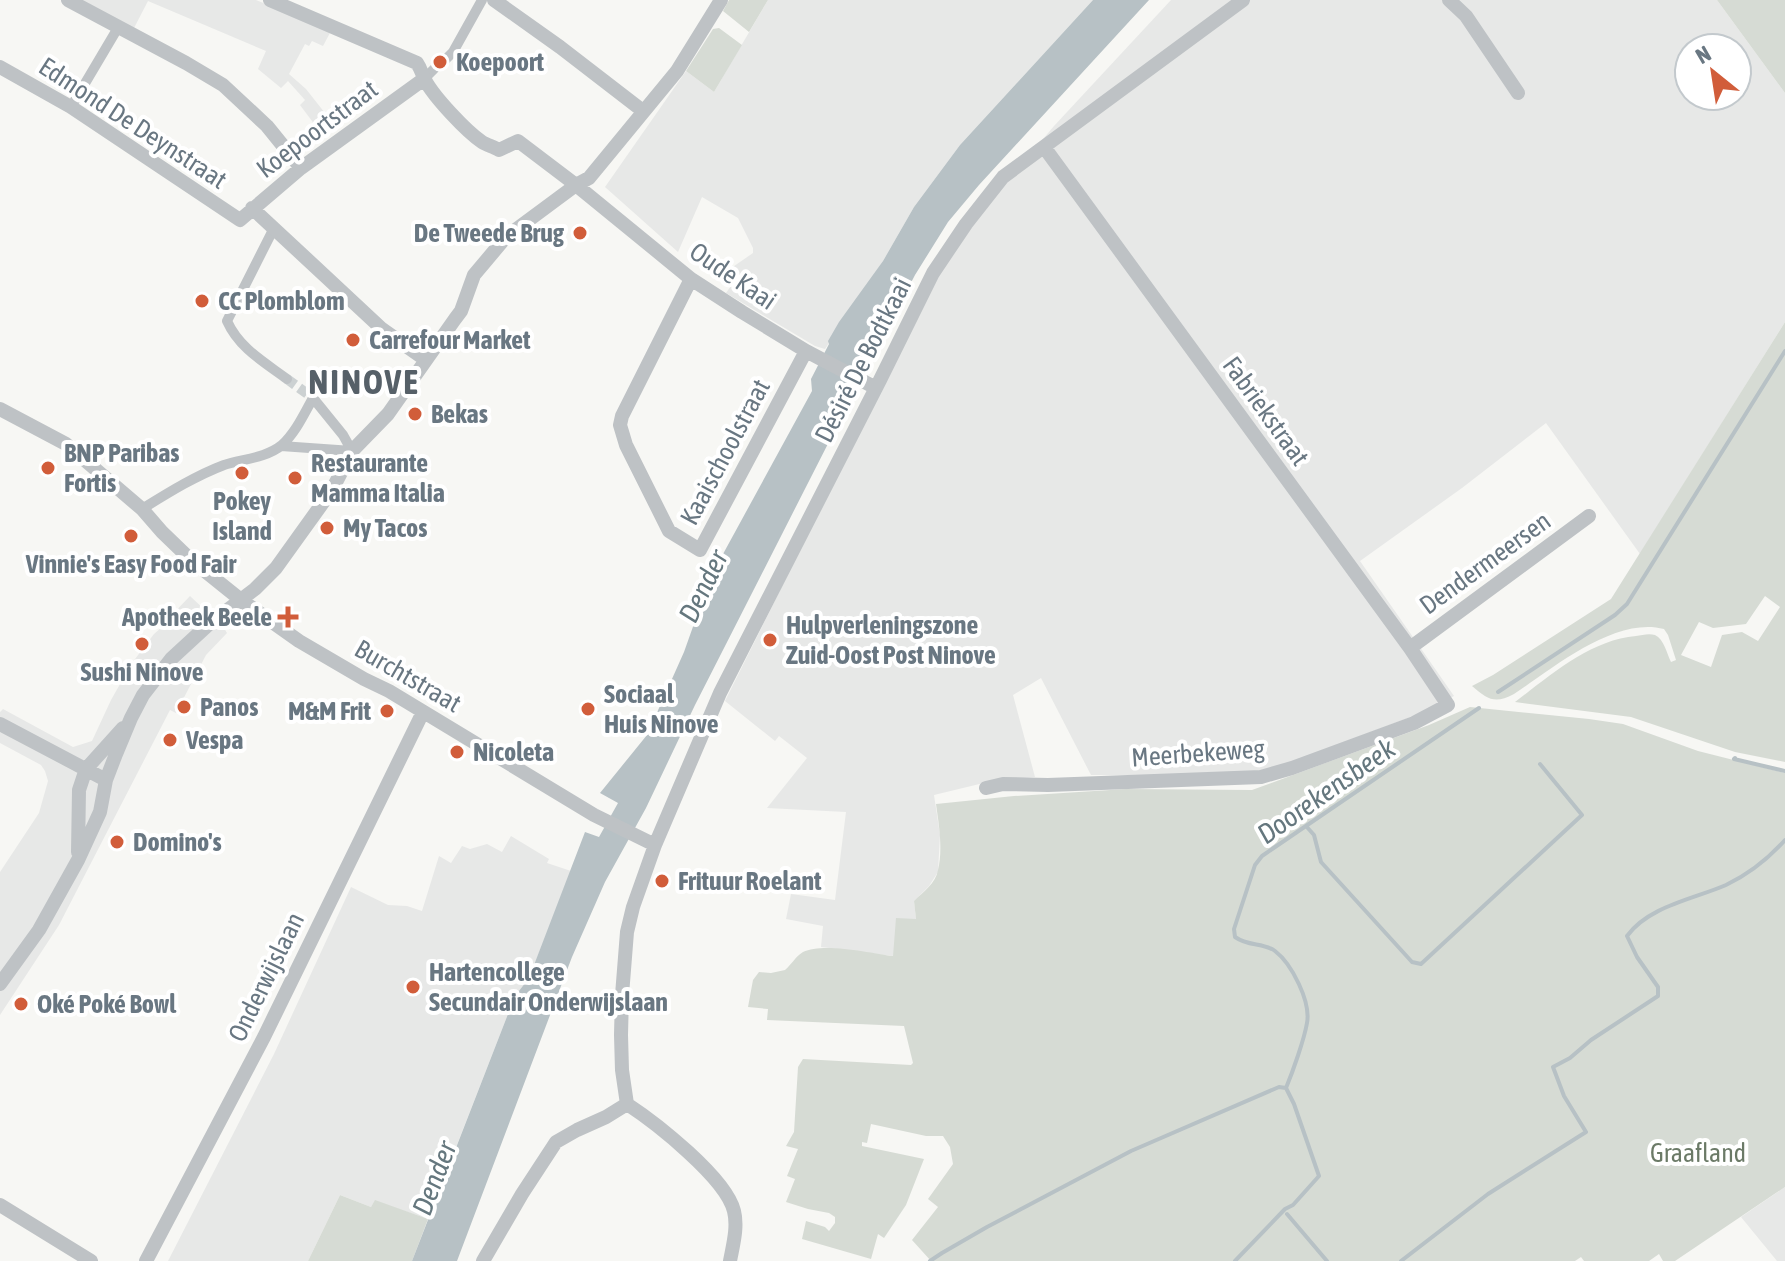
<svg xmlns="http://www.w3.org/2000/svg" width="1785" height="1261" viewBox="0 0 1785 1261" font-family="'Asap Condensed',sans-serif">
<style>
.built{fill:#e7e8e7;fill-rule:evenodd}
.green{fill:#d6dbd4;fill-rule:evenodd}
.water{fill:#b7c1c5}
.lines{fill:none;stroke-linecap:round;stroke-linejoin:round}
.stream{stroke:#b7c1c5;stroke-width:4}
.pedestrian-tunnel{stroke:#ccd1d2;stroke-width:10;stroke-dasharray:10 5;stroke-linecap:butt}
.pedestrian{stroke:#bec2c5;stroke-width:10}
.minor{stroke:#bec2c5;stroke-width:14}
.poi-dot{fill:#d15d3a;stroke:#fff;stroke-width:3}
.labels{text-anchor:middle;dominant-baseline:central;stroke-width:8;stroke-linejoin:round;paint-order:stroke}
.poi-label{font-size:26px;font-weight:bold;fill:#697782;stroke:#fff;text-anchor:start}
.street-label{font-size:26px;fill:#697782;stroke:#fff}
.park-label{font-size:26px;fill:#6b7a67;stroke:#fff}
.water-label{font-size:28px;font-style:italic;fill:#65777e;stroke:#fff}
.district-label{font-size:34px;font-weight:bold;letter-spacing:2px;fill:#566068;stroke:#fff}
</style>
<rect width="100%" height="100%" fill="#f7f7f4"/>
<path class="built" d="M80 0H256L331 31 323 46 312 41 309 46 305 44 289 74 306 89 336 127 324 137 300 105 305 100 288 81 281 88 258 69 266 51 148 1 134 28Z
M768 0H1093L960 145 914 207 883 261 825 349 815 346 726 293 733 283 724 273 753 253V248L738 218 702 197 678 252 605 187 686 71 714 92Z
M1171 0H1717L1785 93V322L1640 554 1546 423 1462 488 1360 561 1454 696 1421 713 1284 765 1253 772 1186 775H1091L1041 678 1013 695 1035 777 996 780 934 795 940 835 938 872 929 886 914 901 916 919 893 956 821 947 823 926 786 919 791 894 835 900 846 812 767 808 807 758 779 736 775 741 725 701 935 279 989 203 1054 126ZM1689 48H1737V96H1689Z
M190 596 224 628 227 633 206 655 176 713 170 710 59 925 0 1015V872L39 813 48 781 45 771 41 765 0 743V712L3 709 73 747 92 741 111 700 132 663 154 634 169 621 168 619Z
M511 836 549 859 547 863 571 871 529 978 515 996 428 1219 375 1201 371 1207 340 1195 308 1261H168L274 1054 351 887 388 905 407 906 422 911 439 856 451 863 462 846 470 849 487 844 502 852Z
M1785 1187V1261H1777L1741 1217Z"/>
<path class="green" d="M729 0H768L749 32 723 11Z
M1717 0H1785V93Z
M719 28 742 45 714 92 686 71 713 29Z
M1785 322V762L1735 752 1631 717 1515 702C1551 675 1590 640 1636 636 1642 635 1649 633 1655 635 1664 639 1667 654 1671 662L1676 660 1668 635 1664 629C1615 616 1553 668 1514 694 1495 704 1488 700 1472 686L1493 675 1611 599ZM1765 596 1780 607 1758 641 1742 632 1722 635 1711 667 1681 655 1699 622 1713 628 1746 624Z
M1470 707 1589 719 1623 724 1698 751 1785 773V1187L1675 1261H1663L1659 1254 1649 1261H1584L1581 1257 1575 1261H931L912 1240 938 1207 928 1199 953 1164 950 1147 943 1136H926L871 1124 867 1143 862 1142V1146L924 1159 906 1205 884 1238 878 1234 871 1259 802 1239 806 1221 825 1227 829 1231 835 1223V1217L829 1213 808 1209 786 1202 795 1179 787 1176 798 1149 786 1146 794 1132 798 1067 803 1059 911 1065 913 1063 904 1026 767 1020 768 1009 748 1007 753 980 759 972 771 973 785 970C792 964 795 957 803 952 823 942 870 953 893 956L896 918 916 919 914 901C923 892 936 883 938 870 943 850 939 825 936 804L1014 796 1126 789 1252 790 1429 725Z
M340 1195 371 1207 375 1200 428 1219 412 1261H308Z"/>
<path class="water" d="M1093 0H1149L979 185 948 222 915 275 864 373 695 705 646 808 605 882 572 957 457 1261H412L515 996 529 978 585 832 599 837 618 803 600 793 647 735 684 652 711 576 812 391 811 379 829 344 828 341 839 322 883 261 914 207 960 145Z"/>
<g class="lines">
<path class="stream" d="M1498 692 1615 615 1627 604 1785 351
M1735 758 1734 759 1785 771
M1306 826 1314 835 1321 862 1412 962 1421 964 1582 815 1540 764
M1287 1214 1327 1261
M930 1261 942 1253 987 1227 1131 1151 1279 1087 1286 1088
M1235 1261 1285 1209 1293 1205 1319 1176 1294 1104 1286 1088C1293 1071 1304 1040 1307 1023 1311 1002 1292 964 1275 951 1263 942 1249 947 1235 937L1234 929 1255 865 1262 856 1479 708
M1401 1261 1488 1194 1586 1132 1564 1096 1553 1067 1570 1058 1591 1040 1658 996V987L1637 957 1627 936C1649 906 1694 899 1726 885 1749 874 1768 859 1785 840"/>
<path class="pedestrian-tunnel" d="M287 379 313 398"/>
<path class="pedestrian" d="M445 60 453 52 482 0
M424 79 434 69
M71 107 119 26
M274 228 227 321C239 348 264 362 287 379
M281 446 352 451
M142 509C168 493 195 476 224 465 243 459 266 458 282 445 296 432 304 414 313 398L343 435 352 451"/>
<path class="minor" d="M68 0 186 63 223 85 267 126 301 168
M270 0 417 63C421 69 422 74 425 80 434 97 466 131 482 142 487 145 494 147 499 150L518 141 576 185 691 279 742 312 806 351 876 388
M494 0 560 47 643 111
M1449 0 1466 16 1518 93
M0 67 71 107 240 220 301 168 424 79
M252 208 382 329 426 360
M691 279 622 416 620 425 626 445 669 531 700 550 806 351
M0 409 66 444 142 509 162 532 190 559 241 600 299 641 364 679 389 691 594 815 655 845
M1410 648 1589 516
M0 724 106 780
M986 788 1003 784 1048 785 1261 777 1292 768 1414 723 1448 705 1410 648 1044 147
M78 852 79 790 86 769 123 728
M0 984 39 930 78 860 100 812 106 780 116 754 131 718 143 695 171 659 209 624 255 589 276 568 332 490 352 451 388 414 455 319 461 311 474 275 506 237 576 185 589 178 677 71 721 0
M0 1205 91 1261
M146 1261 264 1037 423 712
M483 1261 522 1194 556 1142 577 1130 606 1117 627 1104
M730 1261C733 1245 738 1227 734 1211 726 1178 656 1123 627 1104L622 1070 621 1035 622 995 627 932 633 907 655 845 720 693 880 380 933 273 966 224 1003 177 1243 0"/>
</g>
<g class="poi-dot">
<circle cx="440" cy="62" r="8"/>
<circle cx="580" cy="233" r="8"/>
<circle cx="202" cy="301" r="8"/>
<circle cx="353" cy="340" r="8"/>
<circle cx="415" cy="414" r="8"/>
<circle cx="48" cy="468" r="8"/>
<circle cx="242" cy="473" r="8"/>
<circle cx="295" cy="478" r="8"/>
<circle cx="327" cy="528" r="8"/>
<circle cx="131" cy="536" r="8"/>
<path d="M284 605h8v8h8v8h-8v8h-8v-8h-8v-8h8z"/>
<circle cx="770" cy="640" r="8"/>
<circle cx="142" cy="644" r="8"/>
<circle cx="184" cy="707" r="8"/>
<circle cx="588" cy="709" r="8"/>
<circle cx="387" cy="711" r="8"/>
<circle cx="170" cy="740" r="8"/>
<circle cx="457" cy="752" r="8"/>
<circle cx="117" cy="842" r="8"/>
<circle cx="662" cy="881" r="8"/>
<circle cx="413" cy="987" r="8"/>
<circle cx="21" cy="1004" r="8"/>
</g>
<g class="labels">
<g class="poi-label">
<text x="456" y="62">Koepoort</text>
<text x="564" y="233" text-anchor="end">De Tweede Brug</text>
<text x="218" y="301">CC Plomblom</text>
<text x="369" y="340">Carrefour Market</text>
<text x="431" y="414">Bekas</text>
<text x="64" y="453">BNP Paribas<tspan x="64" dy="30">Fortis</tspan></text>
<text x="311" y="463">Restaurante<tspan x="311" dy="30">Mamma Italia</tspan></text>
<text x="242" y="501" text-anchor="middle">Pokey<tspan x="242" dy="30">Island</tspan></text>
<text x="343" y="528">My Tacos</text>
<text x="131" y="564" text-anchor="middle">Vinnie's Easy Food Fair</text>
<text x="272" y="617" text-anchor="end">Apotheek Beele</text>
<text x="786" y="625">Hulpverleningszone<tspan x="786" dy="30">Zuid-Oost Post Ninove</tspan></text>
<text x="142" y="672" text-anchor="middle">Sushi Ninove</text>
<text x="604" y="694">Sociaal<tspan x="604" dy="30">Huis Ninove</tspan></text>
<text x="200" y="707">Panos</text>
<text x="371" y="711" text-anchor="end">M&amp;M Frit</text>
<text x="186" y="740">Vespa</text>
<text x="473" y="752">Nicoleta</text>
<text x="133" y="842">Domino's</text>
<text x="678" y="881">Frituur Roelant</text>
<text x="429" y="972">Hartencollege<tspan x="429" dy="30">Secundair Onderwijslaan</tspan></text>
<text x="37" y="1004">Oké Poké Bowl</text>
</g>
<g class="street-label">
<text transform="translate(133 123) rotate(33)">Edmond De Deynstraat</text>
<text transform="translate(317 129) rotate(-37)">Koepoortstraat</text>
<text transform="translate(733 276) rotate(34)">Oude Kaai</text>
<text transform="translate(863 360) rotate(-63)">Désiré De Bodtkaai</text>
<text transform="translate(1266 411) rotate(54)">Fabriekstraat</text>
<text transform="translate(725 452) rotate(-62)">Kaaischoolstraat</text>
<text transform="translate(1485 563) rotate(-36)">Dendermeersen</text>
<text transform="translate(408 676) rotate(30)">Burchtstraat</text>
<text transform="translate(1198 753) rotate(-4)">Meerbekeweg</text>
<text transform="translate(266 977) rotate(-64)">Onderwijslaan</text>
</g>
<g class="park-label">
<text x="1698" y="1153">Graafland</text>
</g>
<g class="water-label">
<text transform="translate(703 586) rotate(-64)">Dender</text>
<text transform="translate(1326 791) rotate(-35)">Doorekensbeek</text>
<text transform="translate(434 1178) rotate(-69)">Dender</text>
</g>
<g class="district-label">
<text x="364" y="381">NINOVE</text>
</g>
</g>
<g transform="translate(1713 72) rotate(330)"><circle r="38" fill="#ffffff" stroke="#c3c9cd" stroke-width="2"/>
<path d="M0-6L14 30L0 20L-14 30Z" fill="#d15d3a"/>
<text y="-12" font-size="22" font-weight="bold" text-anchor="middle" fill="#697782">N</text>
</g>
</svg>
